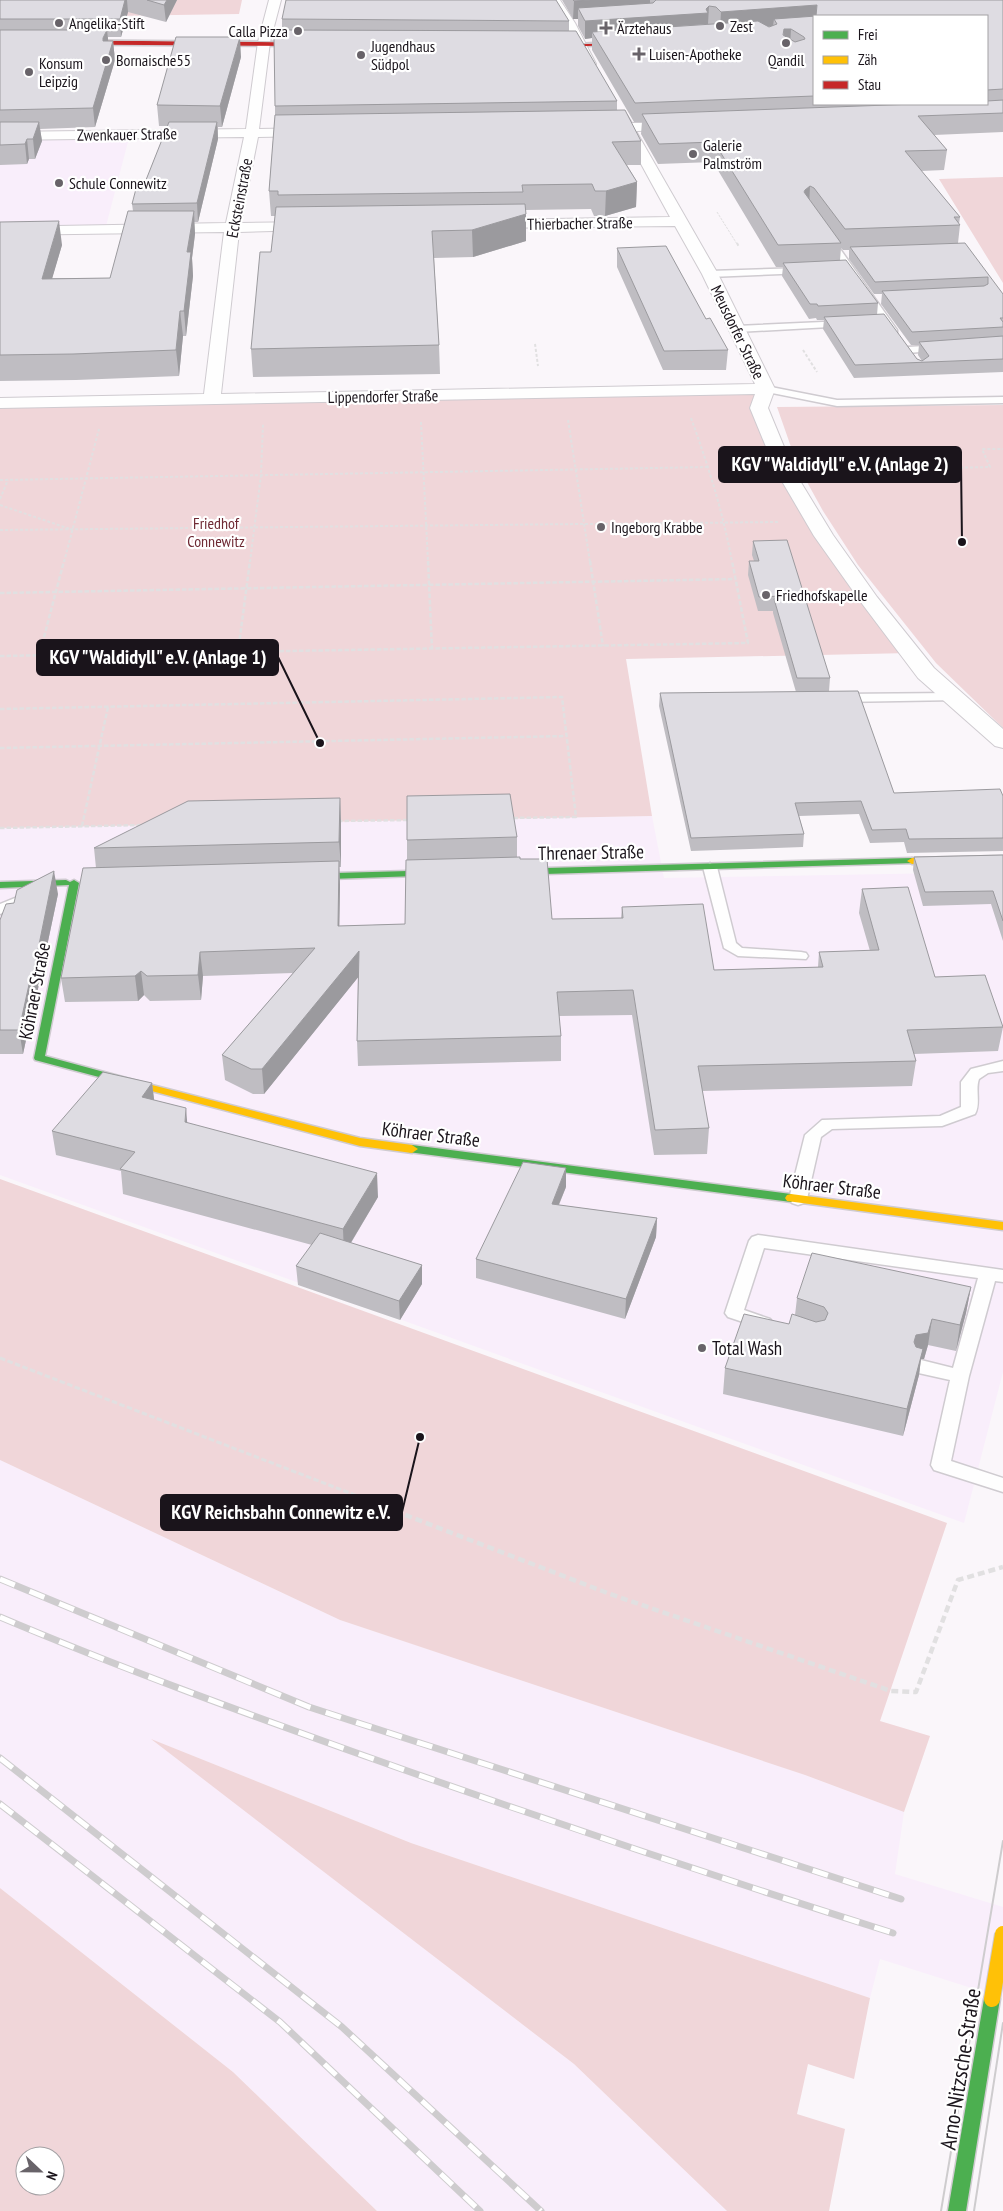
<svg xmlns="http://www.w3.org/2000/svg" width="1003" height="2211" viewBox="0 0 1003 2211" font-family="'PT Sans Narrow',sans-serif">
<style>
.built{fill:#f9eefb}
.green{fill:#f0d6d9;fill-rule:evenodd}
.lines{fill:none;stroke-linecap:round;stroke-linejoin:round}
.lane-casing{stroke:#cfcbd0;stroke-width:3}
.street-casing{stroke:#cfcbd0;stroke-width:2}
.fast-casing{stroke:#cfcbd0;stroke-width:3}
.slow-casing{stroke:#cfcbd0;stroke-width:3}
.jam-casing{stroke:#cfcbd0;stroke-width:3}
.path-far4{stroke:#e1e0e1;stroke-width:1;stroke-dasharray:2.5 1;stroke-linecap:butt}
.path-far3{stroke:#e1e0e1;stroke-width:2;stroke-dasharray:3 2;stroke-linecap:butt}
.path-far2{stroke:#e1e0e1;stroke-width:2.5;stroke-dasharray:4.5 2;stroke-linecap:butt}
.path-far1{stroke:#e1e0e1;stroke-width:3;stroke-dasharray:5.5 2.5;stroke-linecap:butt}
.path{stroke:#e1e0e1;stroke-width:4.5;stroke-dasharray:7 4;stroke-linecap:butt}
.lane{fill:#fefefe;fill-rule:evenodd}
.street{fill:#fefefe;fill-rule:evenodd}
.fast{fill:#4caf50;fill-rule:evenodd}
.slow{fill:#ffc107;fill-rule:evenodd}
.jam{fill:#c62828;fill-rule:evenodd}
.tram-far1{stroke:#ceccce;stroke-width:1}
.tram{stroke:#ceccce;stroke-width:2}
.rail-casing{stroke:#ceccce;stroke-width:7}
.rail{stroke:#fff;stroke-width:5;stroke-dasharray:16;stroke-linecap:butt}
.slow-bridge-casing{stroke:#cfcbd0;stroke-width:18;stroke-linecap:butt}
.slow-bridge{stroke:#ffc107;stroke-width:16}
.wall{fill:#bfbdc2;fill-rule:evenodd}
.shaded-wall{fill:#9b9a9e}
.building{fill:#dedce2;stroke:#9b9a9e;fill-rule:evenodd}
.poi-dot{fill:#686369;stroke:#fff;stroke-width:2}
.labels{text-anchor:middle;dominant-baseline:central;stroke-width:4.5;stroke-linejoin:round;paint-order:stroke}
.far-poi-label{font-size:16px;fill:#1a141b;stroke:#fff;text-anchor:start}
.far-street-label{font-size:16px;fill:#1a141b;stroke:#fff}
.far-park-label{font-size:16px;fill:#6f2a34;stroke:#fff}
.street-label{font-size:19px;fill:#1a141b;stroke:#fff}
.poi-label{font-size:19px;fill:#1a141b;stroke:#fff;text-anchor:start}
.near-street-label{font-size:22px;fill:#1a141b;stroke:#fff}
.leader{fill:none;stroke:#1a141b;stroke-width:2}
.callout-dot{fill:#1a141b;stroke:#fff;stroke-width:2}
.callout{fill:#1a141b;stroke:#1a141b;stroke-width:2}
.callout-label{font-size:20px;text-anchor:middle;font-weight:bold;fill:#fff}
</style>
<rect width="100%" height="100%" fill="#faf6fa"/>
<path class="built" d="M130 134 105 230 0 231V136Z
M652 816 664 878 1003 872V1372L964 1523 0 1175V828Z
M0 1460 340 1620 805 1775 904 1812 895 1874 1003 1907V1998L880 1959 870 1998 411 1843 153 1740 574 2064 727 2211H377L233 2072 0 1888Z"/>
<path class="green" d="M0 0H242L239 14 112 16Z
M1003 177V283L939 179Z
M766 389 759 408 785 471 910 653 626 659 652 816 0 828V403Z
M1003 405V728L936 663 858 565 823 511 797 464 777 407Z
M0 1179 947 1523 880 1721 930 1736 904 1812 805 1775 340 1620 0 1460Z
M151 1739 411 1843 870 1998 854 2079 808 2064 797 2114 845 2129 829 2211H727L574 2064Z
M0 1888 233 2072 377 2211H0ZM25 2156H55V2186H25Z"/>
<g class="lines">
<g class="lane-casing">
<path id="lane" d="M828 235 831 236 897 330V334H891L824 238Z
M803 268 808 271 806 273 710 277 705 274 710 271Z
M845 321 848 322V326L737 332 732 329 737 326Z
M941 345 944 346V350L908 353 903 350 908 347Z
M766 386 837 400 1003 397V403L837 406 762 391V387Z
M953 693 958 694 959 697 958 700 840 702 834 698 840 694Z
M710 863 717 867 736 943 742 948 801 952 806 953 808 956 806 959 738 956 724 948 703 867Z
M25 894 32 898 30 901 0 914V904Z
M1003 1061V1071L988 1073 979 1079C975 1090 981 1104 975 1114L942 1126 832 1129 821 1137 807 1199 804 1203 798 1205 792 1203 789 1199 805 1135 822 1120 940 1116 961 1107V1082L971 1069Z
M758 1235 1003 1270V1282L995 1281 969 1376 951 1461 1003 1478V1492L934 1470 931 1465 950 1380 914 1372 912 1367 914 1362 921 1360 953 1368 978 1278 764 1248 744 1310 770 1319 773 1323 770 1327 764 1329 728 1317 725 1313 749 1241 752 1237Z"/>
</g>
<g class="street-casing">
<path id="street" d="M269 0H281L270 42 259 129 311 128 318 132 311 136 258 137 241 223 311 222 316 223 318 226 316 229 311 230 239 232 221 394 755 384 702 274 675 226 489 228 484 227 482 224 484 221 489 220 670 217 623 131 596 132 589 128 596 124 618 123 615 118 622 114 627 115 632 123H683L685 126 678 130 636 131 718 274 775 389 768 408 794 471 833 535 877 597 934 668 1003 729V748L995 746 918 678 863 605 814 536 776 471 750 408 755 394 0 408V398L204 394 224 232 0 235V227L226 223 244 137 0 140V132L246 129 258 42Z
M548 0H560L575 23 596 64 594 67H586L563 23Z"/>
</g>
<g class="fast-casing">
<path id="fast" d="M912 858 917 861 915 863 511 875 506 872 511 869Z
M443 870 446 871 448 873 446 875 301 880 296 877 301 874Z
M66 880 70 882 74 880 79 883 45 1056 152 1085 154 1087 152 1089H144L35 1060 34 1058 69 885 0 888V882Z
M412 1145 791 1194 797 1198 791 1202 408 1152 406 1149 408 1146Z
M992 1991 998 1994 1000 1999 966 2211H948L984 1999 986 1994Z"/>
</g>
<g class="slow-casing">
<path id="slow" d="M1003 856V862L912 864 907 861 912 858Z
M148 1084 360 1138 412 1145 418 1149 412 1153 360 1146 144 1089 142 1087Z
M791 1194 1003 1222V1230L787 1201 785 1198 787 1195Z"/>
</g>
<g class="jam-casing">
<path id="jam" d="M0 40 311 42 314 44 311 46 0 44Z
M628 41 630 44 546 48 543 46Z"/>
</g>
<path class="path-far4" d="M717 212 737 244"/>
<path class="path-far3" d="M737 243 739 247
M535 344 538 366
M803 350 817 372
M691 418C708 465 723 512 732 562
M568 420 590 562
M421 422 428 562
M905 469 990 467 982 449H1003
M0 480 709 467
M0 499 8 480
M0 505 70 529
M0 530 779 522
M64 562 99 429
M250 562 261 475 263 424"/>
<path class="path-far2" d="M428 561 432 649
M590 561 603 646
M0 593 736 579
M238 652 250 561
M0 656 748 643 732 561
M39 656 64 561
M0 709 562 697 576 817 510 818
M0 748 567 736
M338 821 411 820
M82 826 108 707
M0 828 144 825"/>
<path class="path-far1" d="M0 1358 399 1512"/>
<path class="path" d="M395 1511 610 1594 891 1691 916 1692 958 1580 1003 1567"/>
<use href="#lane" class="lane"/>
<use href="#street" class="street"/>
<use href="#fast" class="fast"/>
<use href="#slow" class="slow"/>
<use href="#jam" class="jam"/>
<path class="tram-far1" d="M95 40 187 41
M227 41 287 42
M570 44 605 43"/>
<path class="tram" d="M941 2211 1003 1841
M974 2211 1003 2023"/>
<g class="rail-casing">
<path id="rail" d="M0 1579 309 1707 901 1899
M0 1617C120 1668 242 1712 365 1756 540 1818 716 1877 893 1933
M0 1758 342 2027 541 2211
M0 1804 280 2022 480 2211"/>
</g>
<use href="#rail" class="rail"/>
<g class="slow-bridge-casing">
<path id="slow-bridge" d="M992 1999 1003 1934"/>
</g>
<use href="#slow-bridge" class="slow-bridge"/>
</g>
<path class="wall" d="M0 0H177L166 22 128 12 121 37H108V41H113L115 60 95 127 40 129 42 141 35 159H29L27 164 0 165Z
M562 0H1003V132L934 135 947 150 944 170 921 171 960 217 959 224 960 225 958 243 1003 294V372L854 378 823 329 824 320H817L816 318 809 319 782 276 783 267H776L713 162 658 164 641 134 642 122H634L592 50V38L585 39 578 26V19H573ZM814 16H987V104H814ZM841 248 843 250H849V259L874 294H882L881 304 911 345H919L918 355 922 361 917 359 877 315 878 303 840 260Z
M282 19 569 21V31L617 101V110L641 141V165H627L637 182 636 207 605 216H594L591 209 526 210V241L473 257 434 258 439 345 440 374 253 377 251 349 271 252 275 216H271L269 191 275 115V106L278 37 282 30Z
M241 57 222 127H218V139L198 222H194L195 234 192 258 193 276 186 336H183L179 376 76 380 0 381V222L62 245 52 278H110L133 211 132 204 144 185 168 126H159L157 105Z
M617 248 706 319 728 350 726 370H663L617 267Z
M753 541 830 678 829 691 894 793 1003 796V851L907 853 904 842 870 843 859 814 799 816 804 834 803 847 691 851 659 706 660 693 796 692 773 613V611H758L748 575 749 561H754L752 555Z
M340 798 341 823V867H339L340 885 339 926 405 924 407 860V840L517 837V857L520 859 552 919 621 918 622 907 714 970 818 967 819 952 870 951 859 913 862 889 935 977 1003 1027 998 1051 914 1054 916 1061 912 1086 702 1091 709 1128 707 1154 654 1155 632 1015 559 1016 561 1036V1061L358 1066 357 1041 358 977 264 1094H253L225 1080 222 1055 293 973 203 976 201 1000 150 1001 144 995 138 1001 65 1002 61 978 96 868 94 848Z
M1003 855V941L991 904 923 906 913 870 914 857Z
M58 894 35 1003H34L23 1054H0V920L14 903Z
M152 1083 154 1100 187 1123 378 1197 351 1243 422 1265V1284L400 1320 298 1285 296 1266 312 1245 123 1194 121 1171 56 1155 52 1131Z
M566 1187 559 1205 657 1218 656 1237 625 1319 476 1278V1259Z
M971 1287 966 1313 956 1351 928 1345 924 1359H921L919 1375 903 1436 723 1394 725 1368 789 1324 795 1315 797 1298Z"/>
<path class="shaded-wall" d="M125 0H127L128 12 121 37 120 19Z
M167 0H177L166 22 164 5Z
M591 0H650V14L578 8V19H573L574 1Z
M817 5 816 16 777 24 774 19 773 26 720 30 721 12Z
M709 6 708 24 592 32V38L585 39V21L706 9Z
M784 29H791L790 47 783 48Z
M107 30 109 48 104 56 103 38Z
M240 37 241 57 222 127 220 106Z
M113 41 115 60 95 127 93 108Z
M39 122 42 141 35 159 33 139Z
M217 122 218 139 198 222 197 203Z
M27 139 29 159 27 164 25 144Z
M637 182 636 207 605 216 606 191Z
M810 186 809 207 802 213 805 190Z
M194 211 195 234 192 258 193 276 186 336 184 311 187 252Z
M526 214V241L473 257 472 230Z
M59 221 62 245 45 303 42 279Z
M180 311 183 336 179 376 176 350Z
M340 798 341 823V867L339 842Z
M339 861 340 885 339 950 338 926Z
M54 871 58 894 35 1003 32 979Z
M359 951 360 975 264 1094 262 1069Z
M200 952 203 976 201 1000 198 975Z
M141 971 144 995 138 1001 135 976Z
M30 980 34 1003 23 1054 19 1030Z
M152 1083 155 1107 142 1097Z
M186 1108 188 1132 185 1122Z
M566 1168V1187L551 1223 552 1204Z
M377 1173 378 1197 344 1254 343 1229Z
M657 1218 656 1237 625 1319 626 1299Z
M422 1265V1284L400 1320 399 1301Z
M971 1287 966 1313 956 1351 960 1325Z
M932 1319 928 1345 924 1359H921L919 1375 903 1436 907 1409 914 1342 916 1335Z"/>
<path class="building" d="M0 0H125L120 19H0Z
M147 0H167L164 5Z
M286 0H556L569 21 282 19Z
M573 0H591L574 1Z
M656 0H1003V89L987 90V16H814V96L635 103 592 32 758 21 769 27 777 24 774 19 816 16 817 5 721 12 716 7 709 6 706 9 708 13 585 21 578 8 653 3ZM784 29H791L804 37 805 39 795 42 783 35Z
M0 30H107L103 38V41H113L93 108 0 110Z
M280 30 576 31 617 101 275 106 274 37H278Z
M176 37H240L220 106 157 105Z
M1003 100V113L918 116 947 150 905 151 960 217H954L960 225 845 229 814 188 810 186 805 190 804 192 841 243 778 245 714 142 659 144 642 114 915 104H987V101Z
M625 110 641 141 612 142 637 182 606 191H595L592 184 522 185 523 192 278 195V191H269L275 115Z
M0 122H39L33 139H27L25 144 0 145Z
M169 122H217L197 203 132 204 137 185H144Z
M525 204 526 214 472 230 432 231 439 345 251 349 260 252H271L276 207Z
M128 211H194L187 252H191L184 311H180L176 350 73 354 0 355V222L59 221 42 279 110 278Z
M965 243 1003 294V318H1000L1003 322V327L912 332 882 291 984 286 988 284V277L875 282 850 247Z
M666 246 706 319 710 318 728 350 664 351 617 248Z
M846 260 878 303 818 306 817 304H810L783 263Z
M884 314 917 359 922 361 929 356 919 342 1003 336V359L855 365 824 317Z
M787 540 830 678H797L774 599 782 596 759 597 749 561H759L753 541Z
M858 691 894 793 1000 789 1003 796V838L909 839 906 829 872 830 861 801 795 803 804 834 691 838 660 693Z
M510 794 517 837 407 840V796Z
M340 798 339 842 94 848 188 801Z
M1003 855V921L993 891 925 892 914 857Z
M520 857V859H547L552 919 623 918 622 907 703 904 714 970 823 967 819 952 879 950 862 889 908 887 935 977 985 975 1003 1027 907 1030 916 1061 698 1066 709 1128 655 1130 633 990 557 992 561 1036 357 1041 359 951 262 1069H251L222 1055 315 948 200 952 198 975 147 976 141 971 135 976 61 978 83 868 339 861 338 926 405 924 406 860Z
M54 871 32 979 30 980 19 1030H0V920L6 904 14 903 17 890Z
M103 1072 152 1083 142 1097 186 1108 185 1122 377 1173 343 1229 120 1169 135 1152 52 1131Z
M523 1162 566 1168 552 1204 657 1218 626 1299 476 1259Z
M320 1233 422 1265 399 1301 296 1266Z
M812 1253 971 1287 960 1325 932 1319 928 1333 916 1335 914 1342 916 1347 923 1349 907 1409 725 1368 744 1314 789 1324 792 1314 816 1322 825 1320 828 1313 824 1307 797 1298Z"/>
<g class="poi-dot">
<circle cx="59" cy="23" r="5"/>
<circle cx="720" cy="26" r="5"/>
<path d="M603.5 20.5h5v5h5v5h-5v5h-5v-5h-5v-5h5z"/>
<circle cx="298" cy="31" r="5"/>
<circle cx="786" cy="43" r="5"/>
<path d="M636.5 46.5h5v5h5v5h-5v5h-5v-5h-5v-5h5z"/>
<circle cx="361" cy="55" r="5"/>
<circle cx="106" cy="60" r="5"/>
<circle cx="29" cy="72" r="5"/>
<circle cx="693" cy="154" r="5"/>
<circle cx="59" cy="183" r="5"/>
<circle cx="601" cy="527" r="5"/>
<circle cx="766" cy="595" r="5"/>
<circle cx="702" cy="1348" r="5"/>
</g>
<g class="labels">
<g class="far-poi-label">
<text x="69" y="23">Angelika-Stift</text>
<text x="730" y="26">Zest</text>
<text x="617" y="28">Ärztehaus</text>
<text x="288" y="31" text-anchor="end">Calla Pizza</text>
<text x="371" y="46">Jugendhaus<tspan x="371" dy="18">Südpol</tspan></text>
<text x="649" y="54">Luisen-Apotheke</text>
<text x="116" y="60">Bornaische55</text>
<text x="786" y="60" text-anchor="middle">Qandil</text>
<text x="39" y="63">Konsum<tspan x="39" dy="18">Leipzig</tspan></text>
<text x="703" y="145">Galerie<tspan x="703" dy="18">Palmström</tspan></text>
<text x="69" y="183">Schule Connewitz</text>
<text x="611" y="527">Ingeborg Krabbe</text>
<text x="776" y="595">Friedhofskapelle</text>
</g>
<g class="far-street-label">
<text transform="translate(127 134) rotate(-1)">Zwenkauer Straße</text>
<text transform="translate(239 198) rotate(-79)">Ecksteinstraße</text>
<text transform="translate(580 223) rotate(-1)">Thierbacher Straße</text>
<text transform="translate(738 332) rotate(64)">Meusdorfer Straße</text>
<text transform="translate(383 396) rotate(-1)">Lippendorfer Straße</text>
</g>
<g class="far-park-label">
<text x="216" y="523">Friedhof<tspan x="216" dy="18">Connewitz</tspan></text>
</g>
<g class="street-label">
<text transform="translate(591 852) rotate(-1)">Threnaer Straße</text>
<text transform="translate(34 991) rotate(-79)">Köhraer Straße</text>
<text transform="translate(431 1134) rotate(7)">Köhraer Straße</text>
<text transform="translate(832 1186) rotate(7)">Köhraer Straße</text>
</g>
<g class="poi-label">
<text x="712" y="1348">Total Wash</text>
</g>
<g class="near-street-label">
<text transform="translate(960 2069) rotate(-81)">Arno-Nitzsche-Straße</text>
</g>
</g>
<path class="leader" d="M962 542L961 464M320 743L278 657M420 1437L402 1512"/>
<g class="callout-dot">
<circle cx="962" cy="542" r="5"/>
<circle cx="320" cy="743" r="5"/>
<circle cx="420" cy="1437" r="5"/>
</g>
<g class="callout">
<rect x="719" y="447" width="242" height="35" rx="5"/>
<rect x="37" y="640" width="241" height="35" rx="5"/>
<rect x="161" y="1495" width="241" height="35" rx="5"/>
</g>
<g class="callout-label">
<text x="840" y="471">KGV "Waldidyll" e.V. (Anlage 2)</text>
<text x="158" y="664">KGV "Waldidyll" e.V. (Anlage 1)</text>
<text x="281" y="1519">KGV Reichsbahn Connewitz e.V.</text>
</g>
<rect x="813" y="15" width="175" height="90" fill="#ffffff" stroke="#a3a1a4"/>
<rect x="823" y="31" width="25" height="8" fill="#4caf50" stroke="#a3a1a4"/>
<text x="858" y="40" font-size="15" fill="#1a141b">Frei</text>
<rect x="823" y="56" width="25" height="8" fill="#ffc107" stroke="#a3a1a4"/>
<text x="858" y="65" font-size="15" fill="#1a141b">Zäh</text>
<rect x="823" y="81" width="25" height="8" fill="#c62828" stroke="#a3a1a4"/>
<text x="858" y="90" font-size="15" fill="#1a141b">Stau</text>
<g transform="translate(40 2171) rotate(112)"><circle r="24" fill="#ffffff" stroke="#a3a1a4"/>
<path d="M0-4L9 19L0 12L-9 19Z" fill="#686369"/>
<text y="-8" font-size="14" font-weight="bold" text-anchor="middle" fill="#1a141b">N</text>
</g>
</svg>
